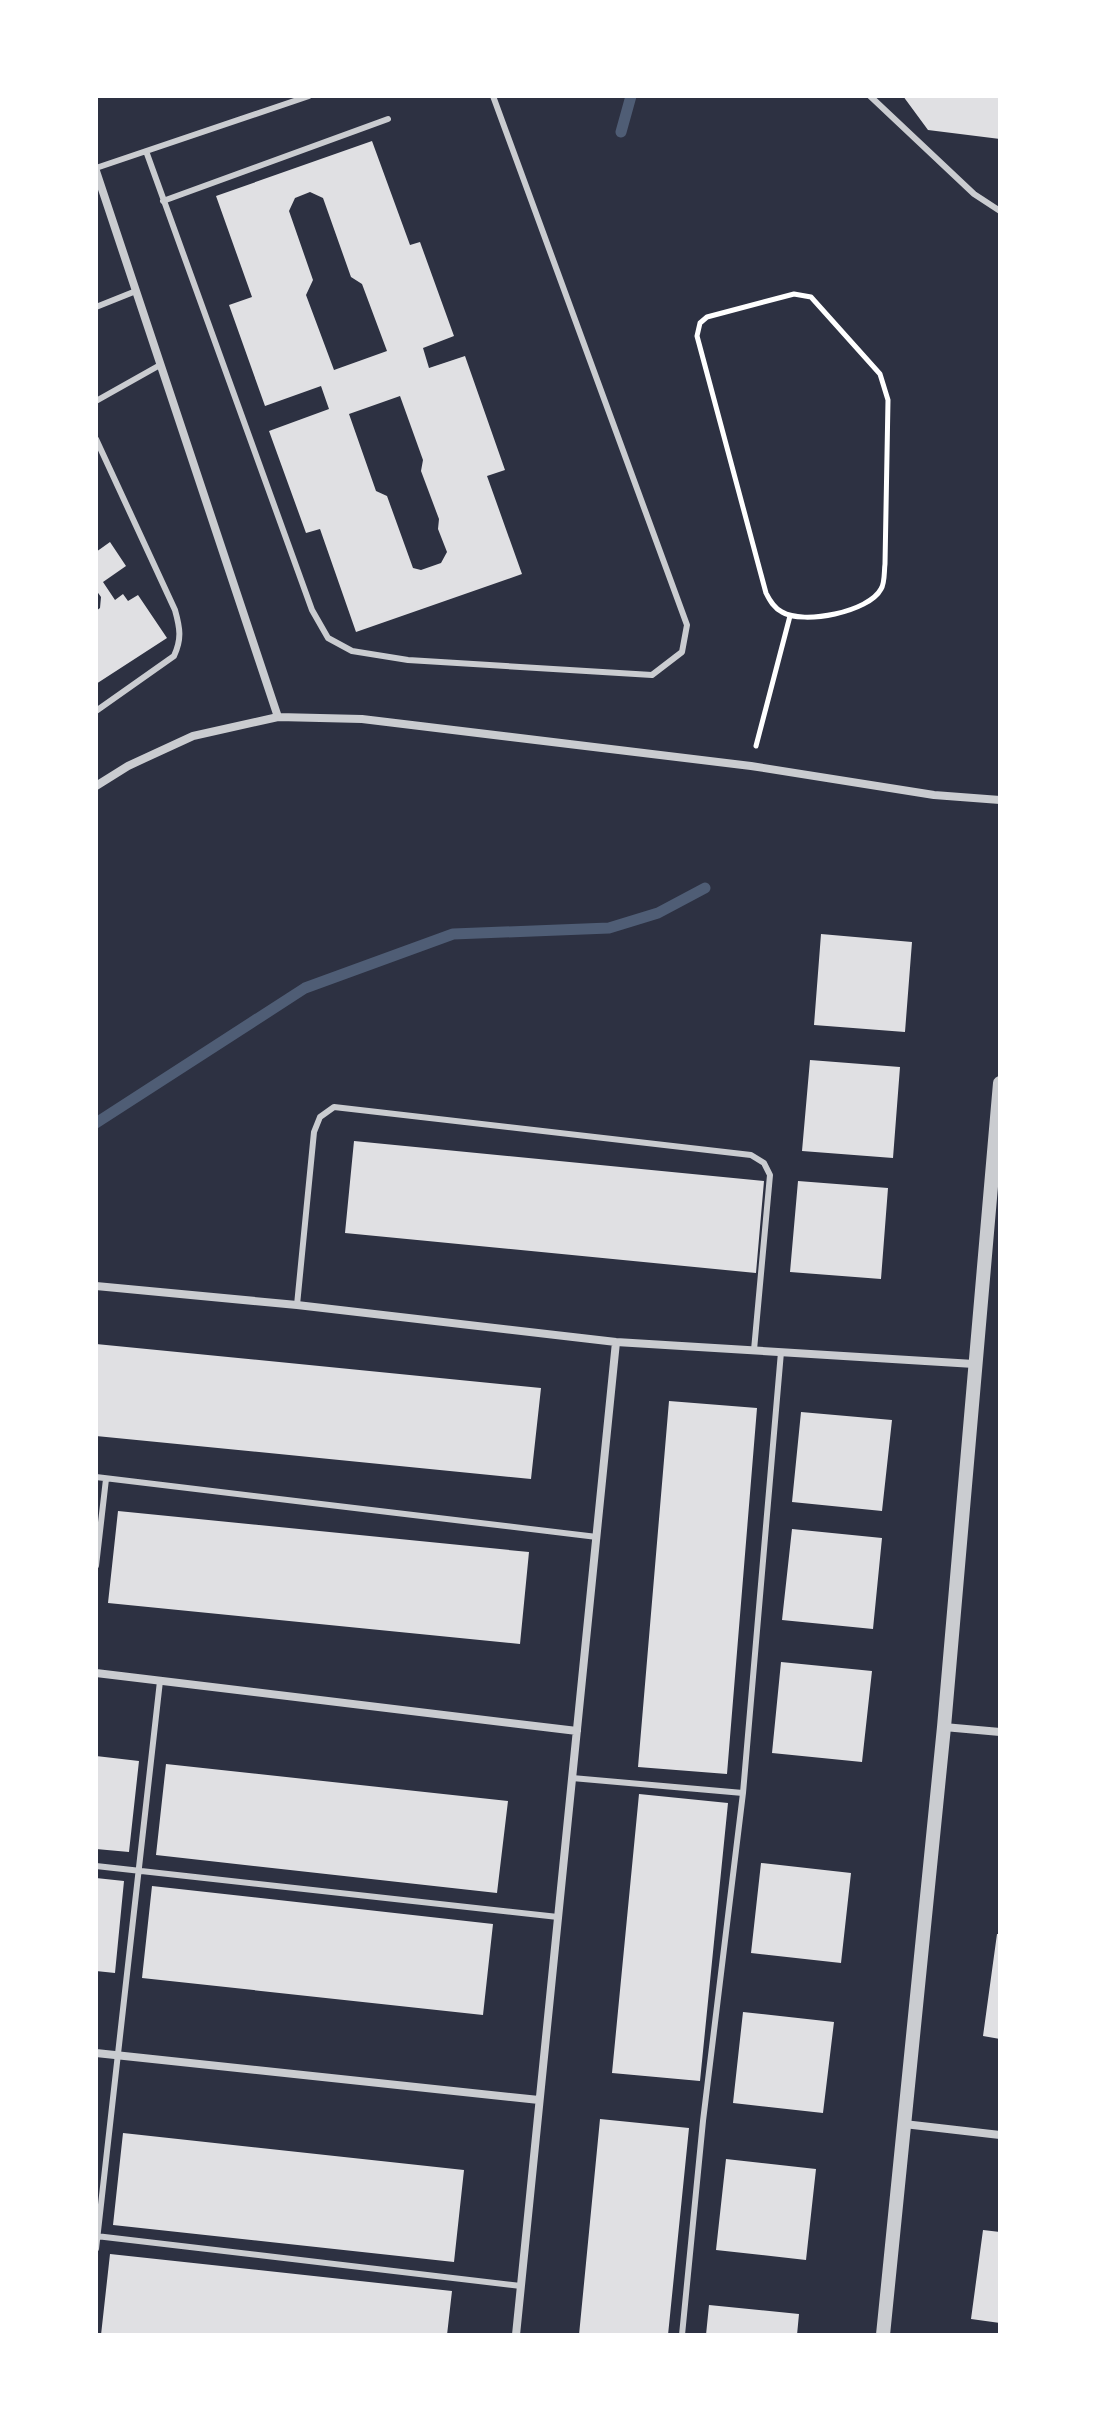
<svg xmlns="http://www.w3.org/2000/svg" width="1096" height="2431" viewBox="0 0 1096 2431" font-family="'PT Sans',sans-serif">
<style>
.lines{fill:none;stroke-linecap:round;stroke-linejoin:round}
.stream{stroke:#4f5d75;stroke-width:11}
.building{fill:#e0e0e3;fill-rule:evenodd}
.path{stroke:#fff;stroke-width:5}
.service{stroke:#caccd0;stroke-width:6}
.minor{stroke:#caccd0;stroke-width:8}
.tertiary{stroke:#caccd0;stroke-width:14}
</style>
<rect width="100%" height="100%" fill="#2d3142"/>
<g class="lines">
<path class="stream" d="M621 132 631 96
M96 1123 305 988 453 934 609 928 658 913 705 888"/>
</g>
<path class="building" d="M903 96H1000V139L928 130Z
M372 141 410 245 420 242 454 336 423 348 429 368 465 356 505 470 487 476 522 574 356 632 320 529 306 533 269 431 329 409 321 386 265 406 229 305 252 297 216 196ZM310 192 323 198 351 277 362 284 387 351 334 370 306 295 313 280 289 211 295 198ZM400 396 423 460 421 471 439 519 438 529 447 552 441 563 421 570 413 568 387 496 376 491 349 414Z
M110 542 126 566 103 582 115 600 123 594 128 601 138 595 167 638 96 684V611L100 608 101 597 96 590V552Z
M821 934 912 942 905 1032 814 1025Z
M810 1060 900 1067 893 1158 802 1151Z
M354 1141 764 1181 756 1273 345 1233Z
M798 1181 888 1188 881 1279 790 1272Z
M96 1344 541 1388 531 1479 96 1436Z
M669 1401 757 1408 727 1774 638 1767Z
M801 1412 892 1420 882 1511 792 1502Z
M118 1511 529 1552 520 1644 108 1603Z
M792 1529 882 1538 873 1629 782 1620Z
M781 1662 872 1671 862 1762 772 1753Z
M96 1756 139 1761 129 1852 96 1849Z
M166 1764 508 1801 497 1893 156 1855Z
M639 1794 728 1803 700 2081 612 2073Z
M761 1863 851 1873 841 1963 751 1953Z
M96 1878 124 1881 115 1973 96 1971Z
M152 1886 493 1924 483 2015 142 1978Z
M997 1934H1000V2039L983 2036Z
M743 2012 834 2022 823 2113 733 2103Z
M600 2119 689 2128 668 2335H579Z
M123 2133 464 2170 454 2262 113 2225Z
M726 2159 816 2169 806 2260 716 2250Z
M983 2230 1000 2232V2323L971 2319Z
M110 2254 452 2291 447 2335H101Z
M709 2305 799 2314 797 2335H706Z"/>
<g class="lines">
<path class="path" d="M794 294 811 297 880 374 888 400 885 564C884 571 885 583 881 589 869 612 803 625 782 612 774 608 770 601 766 593L697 336 700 323 707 317Z
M756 746 790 616"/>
<path class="service" d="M870 96 974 194 1000 211
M146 151 312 610 328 638 352 651 408 660 652 675 682 652 687 625 493 96
M96 168 309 96
M163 201 388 119
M96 307 136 291
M96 401 160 365
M96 439 175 610C180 628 182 639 174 656L96 711
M297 1305 314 1132 320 1117 334 1107 751 1155 764 1163 770 1175 754 1350
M96 1477 597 1537
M96 1566 106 1479
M572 1778 743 1793
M96 1866 558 1917
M96 2236 521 2286
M96 2249 160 1681
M682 2335 703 2121 743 1793 781 1352"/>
<path class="minor" d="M96 171 278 717
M96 786 128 766 193 736 278 717 362 719 751 766 934 795 1000 800
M96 1286 297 1305 616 1342 974 1364
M96 1673 577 1731
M944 1727 1000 1732
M96 2053 539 2100
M904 2124 1000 2135
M516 2335 616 1342"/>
<path class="tertiary" d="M883 2335 944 1727 1000 1083"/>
</g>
<rect width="1096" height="2431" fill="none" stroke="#ffffff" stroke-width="196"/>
</svg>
